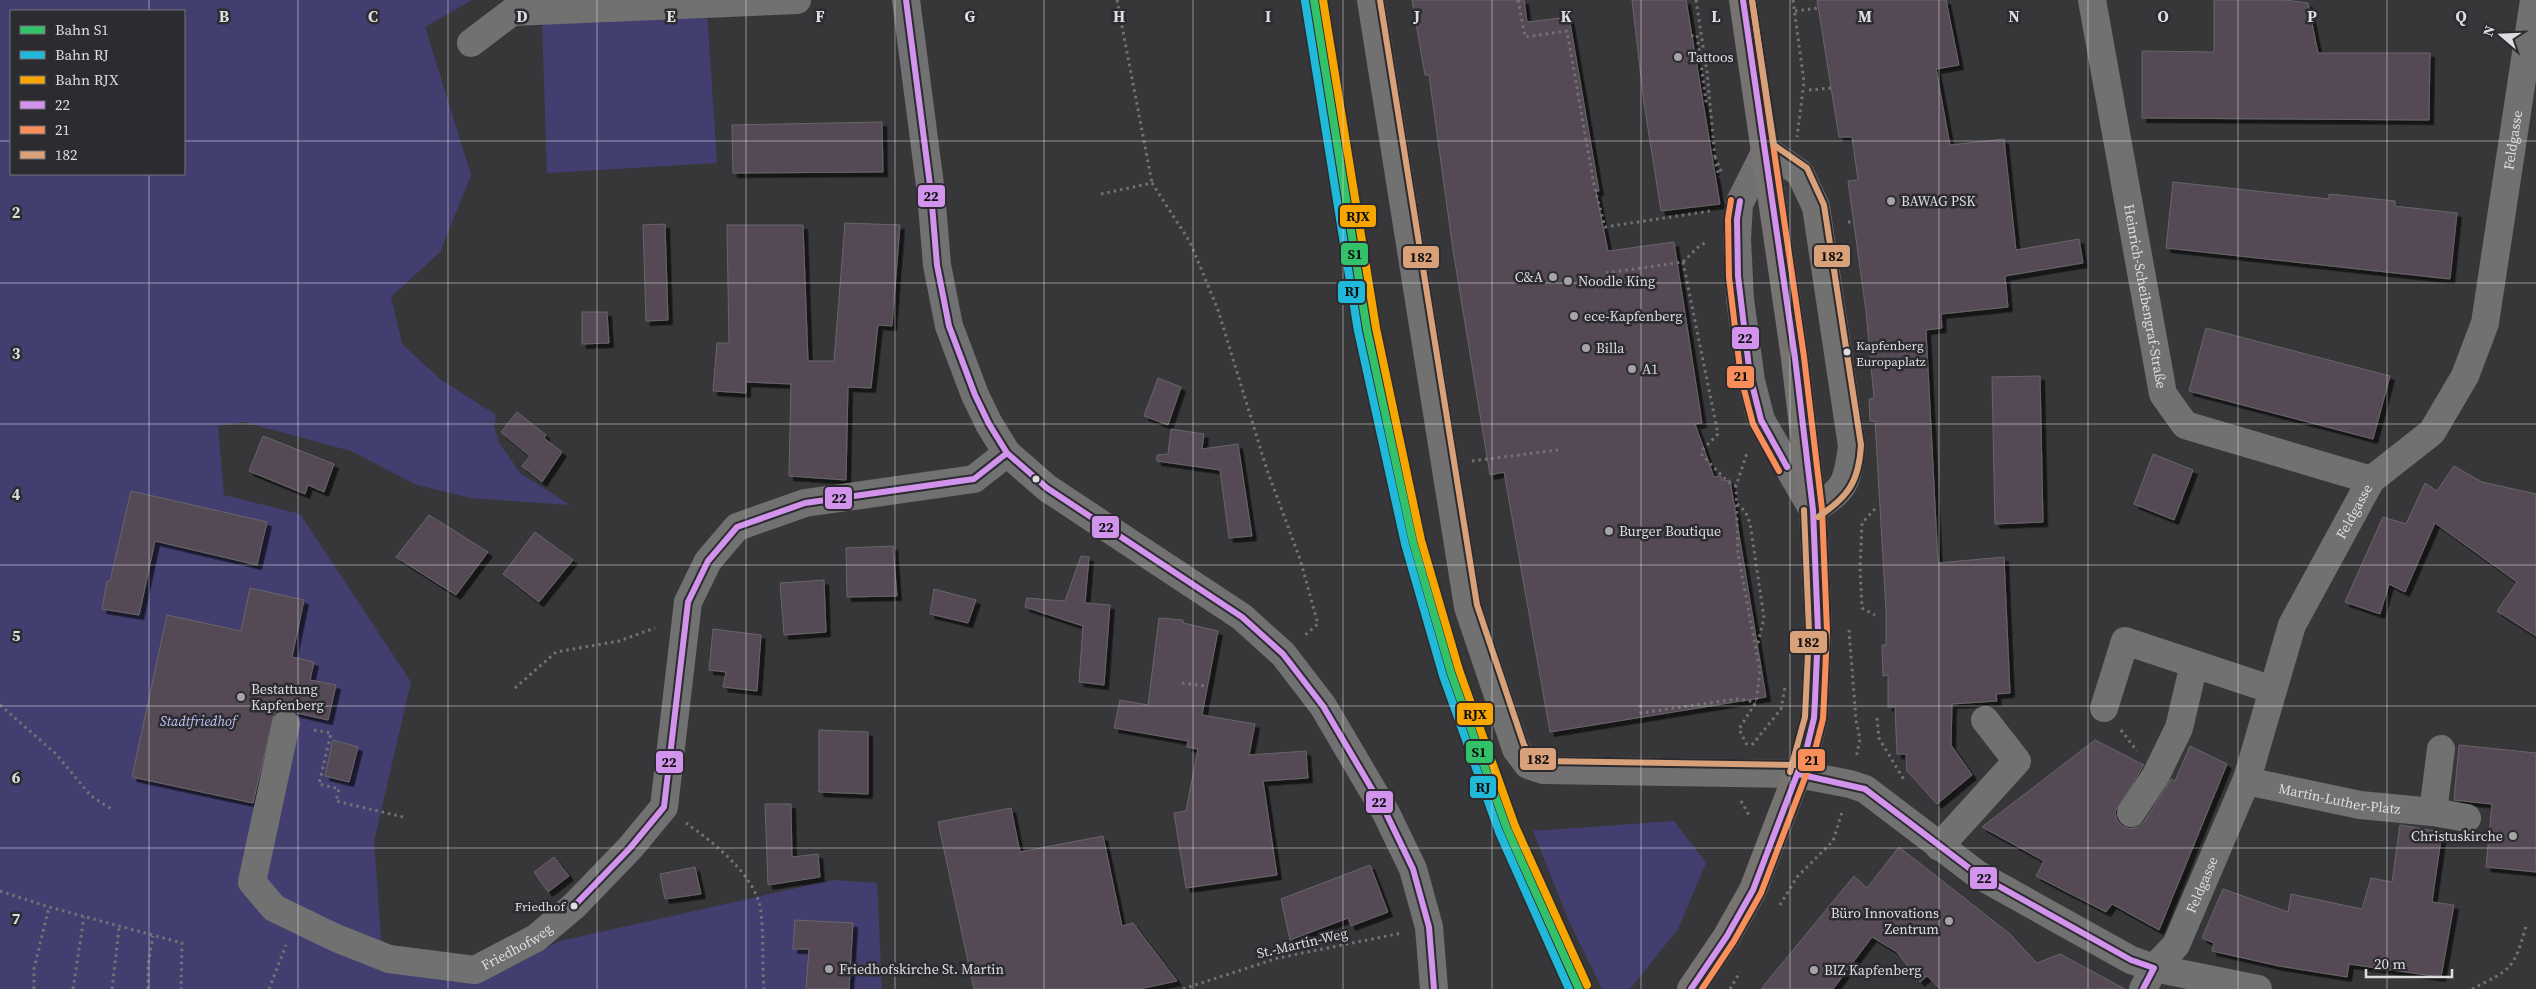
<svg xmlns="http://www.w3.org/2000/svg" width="2536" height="989" viewBox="0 0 2536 989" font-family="'Source Serif 4',serif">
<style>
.green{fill:#423f70;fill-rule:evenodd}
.building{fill:#544a56;stroke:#676668;filter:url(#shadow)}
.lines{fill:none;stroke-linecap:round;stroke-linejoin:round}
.path{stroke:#737375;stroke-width:3;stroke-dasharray:2.5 4;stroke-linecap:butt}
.minor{stroke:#717172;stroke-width:28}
.major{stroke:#767370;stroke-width:28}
.bus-1-casing{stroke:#2c2c30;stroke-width:10}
.bus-2-casing{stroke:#2c2c30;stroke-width:10}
.bus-3-casing{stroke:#2c2c30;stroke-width:10}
.bus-1{stroke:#d193ec;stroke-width:6}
.bus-2{stroke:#fa8e5a;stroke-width:6}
.bus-3{stroke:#d9a179;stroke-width:6}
.rail-1-casing{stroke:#2c2c30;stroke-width:11}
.rail-2-casing{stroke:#2c2c30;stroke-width:11}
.rail-3-casing{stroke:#2c2c30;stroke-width:11}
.rail-1{stroke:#33c169;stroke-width:8}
.rail-2{stroke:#20b9da;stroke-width:8}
.rail-3{stroke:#f7a600;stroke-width:8}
.grid{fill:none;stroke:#dedee0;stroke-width:1;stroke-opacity:0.55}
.poi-dot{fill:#a4a4a6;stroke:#2c2c30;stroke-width:2}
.bus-dot{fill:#dedee0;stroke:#2c2c30;stroke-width:2}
.labels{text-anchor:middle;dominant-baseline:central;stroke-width:5;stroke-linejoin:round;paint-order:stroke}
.bus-label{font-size:13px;fill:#dedee0;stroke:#2c2c30;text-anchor:start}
.poi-label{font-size:14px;fill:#dedee0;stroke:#2c2c30;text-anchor:start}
.street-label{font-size:14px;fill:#dedee0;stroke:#2c2c30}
.park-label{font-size:14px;font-style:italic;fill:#c1c1fc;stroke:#2c2c30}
.grid-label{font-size:16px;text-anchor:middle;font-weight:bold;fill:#dedee0;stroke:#2c2c30;stroke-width:5;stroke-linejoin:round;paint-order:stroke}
.line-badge{stroke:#2c2c30;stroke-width:2}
.pale-badge-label{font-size:14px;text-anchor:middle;font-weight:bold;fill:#111}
</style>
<defs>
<filter id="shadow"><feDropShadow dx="4.5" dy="4.5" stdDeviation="0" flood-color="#0009"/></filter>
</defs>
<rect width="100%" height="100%" fill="#373739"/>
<path class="green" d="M0 0H472L425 27 471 175 440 252 391 297 402 344 440 379 496 415 494 427 499 442 520 473 570 505 470 498 417 485 351 451 244 422 218 426 224 495 300 514 411 682 374 841 383 965 474 977 515 965 560 941 833 880 877 883 882 989H0ZM11 11H184V174H11Z
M707 12 717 163 547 173 542 21Z
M1674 821 1706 863 1678 929 1630 989H1602L1568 919 1533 831Z"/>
<path class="building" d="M1412 0H1524L1527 22 1569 17 1599 191 1596 192 1608 251 1674 242 1702 423 1695 424 1714 477 1721 476 1722 481 1730 480 1766 697 1550 732 1504 472 1490 475 1453 250 1429 75H1425Z
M1632 0H1686L1720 204 1661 211 1644 103Z
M1817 0H1946L1959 65 1936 69 1950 145 2004 139 2016 250 2079 239 2083 263 2005 276 2008 307 1941 314 1942 328 1926 330 1938 563 2004 557 2010 693 1996 694 1997 701 1952 704 1951 745 1972 775 1937 804 1907 771 1906 754H1897L1895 707H1888V675L1883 676 1882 645H1886V610L1875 421H1870L1869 399 1874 398 1866 311 1848 181 1858 180 1852 137H1839Z
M2214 0H2285L2308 3 2318 53H2430L2429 120 2142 118V51L2214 52Z
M882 122 883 172 733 173 732 125Z
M2173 182 2329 199V194L2395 201V206L2457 213 2450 279 2166 248Z
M845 223 900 225 892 326 878 325 871 388 848 387 846 480 789 476 791 384 746 382V393L713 391 717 343H729L727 225H803L808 361H834Z
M665 224 668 320 646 321 643 225Z
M582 312H607L609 343 582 344Z
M2206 328 2390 376 2373 439 2189 391Z
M2040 376 2043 522 1995 524 1992 377Z
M1158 378 1181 387 1168 425 1144 416Z
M517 412 546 435 544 438 562 452 542 482 522 466 530 456 501 432Z
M1171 429 1204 434 1202 449 1238 444 1252 536 1229 538 1220 470 1157 461V455L1168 454Z
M263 436 334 464 324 492 308 485 305 494 249 471Z
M2153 454 2193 470 2174 520 2134 504Z
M2454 466 2482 482 2536 494V636L2497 611 2517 582 2435 523 2405 592 2389 584 2380 614 2345 602 2383 517 2406 524 2425 483 2437 491Z
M131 491 267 522 257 565 155 541 139 615 102 609 107 581H110Z
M429 515 488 552 456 595 396 557Z
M535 532 573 560 539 602 503 574Z
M893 546 897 596 847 597 846 548Z
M1081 556 1089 557 1085 603 1110 605 1104 685 1079 682 1083 626 1025 607 1027 598 1065 601Z
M824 580 826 632 784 635 780 583Z
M250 588 304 600 292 657 314 662 310 680 336 685 328 720 297 713 289 709H281L274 714 253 803 132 777 167 615 241 631Z
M934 589 976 600 968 623 930 614Z
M1159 618 1183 620V623L1218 631 1202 715 1255 724 1249 755 1306 751 1308 778 1263 781 1277 875 1186 888 1174 813 1186 811 1198 749 1187 747 1188 741 1114 728 1120 700 1148 705Z
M713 629 761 635 757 691 723 687 726 672 709 670Z
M819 730 868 732V794L819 792Z
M333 740 358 747 349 782 325 776Z
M2095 740 2144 765 2115 812 2117 820 2122 826 2130 829 2138 827 2144 822 2171 779 2175 781 2190 746 2227 764 2159 930 2112 904 2106 912 2036 876 2044 861 1982 827Z
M2459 745 2536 753V872L2486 867 2492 804 2454 800Z
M765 804H791L792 857 818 854 820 877 768 885Z
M1011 808 1020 852 1103 836 1122 926 1133 923 1177 981 1139 989H974L938 822Z
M2400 825 2442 832 2432 902 2454 905 2441 977 2349 964 2347 977 2279 966 2212 951 2214 943 2202 938 2223 889 2288 912 2291 894 2362 909 2371 878 2392 882Z
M1899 847 2010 934 2037 963 2060 954 2125 989H1940L1927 976 1920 982 1897 952 1872 937 1833 989H1761L1854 876 1867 888Z
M554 857 569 876 548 892 534 872Z
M1370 865 1388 912 1351 926 1348 918 1290 940 1281 899Z
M695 867 701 894 665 899 660 874Z
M795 920 853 923 849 989H806L809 949H793Z"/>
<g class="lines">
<path class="path" d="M1117 0 1152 183
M1518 0 1525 37 1567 31 1594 185 1605 227 1710 211
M1696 0 1707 72 1715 158
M1793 0 1804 82 1797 137
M1795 11 1819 8
M1691 36 1697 35 1706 101H1711
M1809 90 1831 88
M1715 157 1722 173
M1716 164 1719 177
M1101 194 1152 183 1190 242 1218 310 1267 470 1300 559 1318 624 1304 636
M1848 222H1854
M1683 262 1718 434 1703 449 1702 455 1727 481 1736 486
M1606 273 1683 262 1697 248 1708 241
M1472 461 1558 450
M1737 504 1745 511 1750 523 1764 618 1757 647
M1875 509 1862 523 1860 568 1862 608 1875 615
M1849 630 1856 720 1860 739 1856 758
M1182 683 1205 686
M515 688 556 652 619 641 655 628
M0 705 56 754 91 796 113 810
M1640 705 1641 713 1737 699 1756 702
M1877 718 1879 738 1904 780
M314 730 331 733 319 784 339 789 336 801 403 817
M2121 730 2137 751
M1747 745 1739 729 1756 702 1760 671 1738 554 1736 486 1747 453
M1752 745 1781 709 1785 687
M1741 801 1750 817
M686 823C713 842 757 876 761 912 764 937 762 963 764 989
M0 891 49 907 182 943 181 989
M1780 905 1797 877 1833 841 1842 812
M34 989V969L49 907
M73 989 84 917
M112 989 119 928
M148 989V965L153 936
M269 989 286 945
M1183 989 1278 958 1402 933
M1730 989 1740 972
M2472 989C2512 969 2514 969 2526 926"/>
<g class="minor">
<path d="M906 0 931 193 937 265 949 326 975 395 989 424 1007 453 1047 488 1242 617 1283 654 1323 706 1386 813 1413 869 1429 927 1434 989"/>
<path d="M1371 0 1468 607 1516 749 1528 765 1543 770 1798 774 1850 784 1865 789 1977 874 2131 960 2154 968 2258 989"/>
<path id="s1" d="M2092 0 2163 394 2185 425 2371 480"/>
<path d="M471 43 512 12 797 0"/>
<path d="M1766 150 1800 173 1816 207 1852 446C1847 485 1845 489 1813 510L1761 420 1751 381 1740 299 1737 239 1739 204Z"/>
<path d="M2104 708 2125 641 2273 690"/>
<path id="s2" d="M286 724 252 882 274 908 336 938 389 959 475 970 536 938 574 906 630 848 664 807 688 602 708 561 737 527 805 503 974 479 1007 453"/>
<path id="s3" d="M2247 779 2256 783 2360 805 2433 812 2467 818"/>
<path d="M2433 812 2441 749"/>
<path d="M2131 813 2156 775 2179 728 2194 664"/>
<path d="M1939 847 2017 761 1985 720"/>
<path id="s4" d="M2143 989 2154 968 2176 945 2247 779 2292 625 2371 480 2432 432 2465 376 2485 323 2534 0"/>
</g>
<path class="major" d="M1691 989 1727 936 1753 890 1806 751 1814 718 1815 700 1818 631 1813 510 1795 358 1743 0"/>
<g class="bus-1-casing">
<path id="bus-1" d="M906 0 931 193 937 265 949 326 975 395 989 424 1007 453 1047 488 1242 617 1283 654 1323 706 1386 813 1413 869 1429 927 1434 989
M1740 201 1737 219 1738 276 1750 376 1761 420 1787 467
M1798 774 1865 789 1977 874 2131 960 2154 968 2143 989
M574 906 630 848 664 807 688 602 708 561 737 527 805 503 974 479 1007 453
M1691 989 1727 936 1753 890 1806 751 1814 718 1815 700 1818 631 1813 510 1795 358 1743 0"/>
</g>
<g class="bus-2-casing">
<path id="bus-2" d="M1731 200 1728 219 1729 277 1741 378 1753 424 1779 471
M1702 989 1734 941 1761 893 1814 754 1823 719 1824 700 1827 631 1822 509 1804 357 1752 0"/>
</g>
<g class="bus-3-casing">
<path id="bus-3" d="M1380 0 1477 605 1524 745 1533 758 1544 761 1798 765
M1752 0 1774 145 1807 168 1824 205 1861 445C1859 482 1848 497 1818 517
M1790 772 1805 717 1809 631 1804 510"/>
</g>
<use href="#bus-1" class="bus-1"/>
<use href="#bus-2" class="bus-2"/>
<use href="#bus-3" class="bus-3"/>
<g class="rail-1-casing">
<path id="rail-1" d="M1314 0 1367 330 1413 542 1451 673 1507 829 1579 989"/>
</g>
<g class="rail-2-casing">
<path id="rail-2" d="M1305 1 1358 331 1405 544 1443 676 1499 832 1569 989"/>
</g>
<g class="rail-3-casing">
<path id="rail-3" d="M1323 0 1376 328 1421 540 1459 670 1515 826 1587 985"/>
</g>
<use href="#rail-1" class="rail-1"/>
<use href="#rail-2" class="rail-2"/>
<use href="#rail-3" class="rail-3"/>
</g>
<path class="grid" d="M149 0V11M298 0V989M448 0V989M597 0V989M746 0V989M895 0V989M1044 0V989M1193 0V989M1343 0V989M1492 0V989M1641 0V989M1790 0V989M1939 0V989M2088 0V989M2238 0V989M2387 0V989M0 141H11M184 141H2536M149 174V989M0 283H2536M0 424H2536M0 565H2536M0 706H2536M0 848H2536"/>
<g class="poi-dot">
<circle cx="1678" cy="57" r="5"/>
<circle cx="1891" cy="201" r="5"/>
<circle cx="1553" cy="277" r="5"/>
<circle cx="1568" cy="281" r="5"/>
<circle cx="1574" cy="316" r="5"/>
<circle cx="1586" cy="348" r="5"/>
<circle cx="1632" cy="369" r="5"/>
<circle cx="1609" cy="531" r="5"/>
<circle cx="241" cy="697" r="5"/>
<circle cx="2513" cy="836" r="5"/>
<circle cx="1949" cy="921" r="5"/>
<circle cx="829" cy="969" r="5"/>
<circle cx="1814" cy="970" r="5"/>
</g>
<g class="bus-dot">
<circle cx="1847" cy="352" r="4.5"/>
<circle cx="1036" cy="479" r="4.5"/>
<circle cx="574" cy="906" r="4.5"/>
</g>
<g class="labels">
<g class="bus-label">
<text x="1856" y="345">Kapfenberg<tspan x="1856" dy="16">Europaplatz</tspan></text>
<text x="565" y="906" text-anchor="end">Friedhof</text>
</g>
<g class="poi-label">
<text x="1688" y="57">Tattoos</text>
<text x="1901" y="201">BAWAG PSK</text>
<text x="1543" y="277" text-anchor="end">C&amp;A</text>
<text x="1578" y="281">Noodle King</text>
<text x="1584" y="316">ece-Kapfenberg</text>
<text x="1596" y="348">Billa</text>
<text x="1642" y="369">A1</text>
<text x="1619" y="531">Burger Boutique</text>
<text x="251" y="689">Bestattung<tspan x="251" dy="16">Kapfenberg</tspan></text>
<text x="2503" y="836" text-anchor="end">Christuskirche</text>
<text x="1939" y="913" text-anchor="end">Büro Innovations<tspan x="1939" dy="16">Zentrum</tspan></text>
<text x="839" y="969">Friedhofskirche St. Martin</text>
<text x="1824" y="970">BIZ Kapfenberg</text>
</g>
<g class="street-label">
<text stroke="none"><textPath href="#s4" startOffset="946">Feldgasse</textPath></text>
<text stroke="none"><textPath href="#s1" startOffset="301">Heinrich-Scheibengraf-Straße</textPath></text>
<text stroke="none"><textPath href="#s4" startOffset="526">Feldgasse</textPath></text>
<text stroke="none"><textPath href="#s3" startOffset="95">Martin-Luther-Platz</textPath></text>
<text stroke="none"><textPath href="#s4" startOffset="121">Feldgasse</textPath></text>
<text transform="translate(1302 943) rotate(-13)">St.-Martin-Weg</text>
<text stroke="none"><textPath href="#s2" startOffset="456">Friedhofweg</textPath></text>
</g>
<g class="park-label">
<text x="198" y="721">Stadtfriedhof</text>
</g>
</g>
<g class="grid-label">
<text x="224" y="22">B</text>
<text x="373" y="22">C</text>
<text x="522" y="22">D</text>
<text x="671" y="22">E</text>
<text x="820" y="22">F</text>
<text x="970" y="22">G</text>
<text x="1119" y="22">H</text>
<text x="1268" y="22">I</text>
<text x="1417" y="22">J</text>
<text x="1566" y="22">K</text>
<text x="1716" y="22">L</text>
<text x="1865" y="22">M</text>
<text x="2014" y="22">N</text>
<text x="2163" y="22">O</text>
<text x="2312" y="22">P</text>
<text x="2461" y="22">Q</text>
<text x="16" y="218">2</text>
<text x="16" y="359">3</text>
<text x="16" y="500">4</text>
<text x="16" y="641">5</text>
<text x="16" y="783">6</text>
<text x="16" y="924">7</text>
</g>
<g class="line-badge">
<rect x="917" y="184" width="29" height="24" rx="5" fill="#d193ec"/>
<rect x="1339" y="204" width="38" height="24" rx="5" fill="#f7a600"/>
<rect x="1340" y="242" width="29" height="24" rx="5" fill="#33c169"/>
<rect x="1813" y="244" width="38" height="24" rx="5" fill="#d9a179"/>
<rect x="1402" y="245" width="38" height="24" rx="5" fill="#d9a179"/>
<rect x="1337" y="280" width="29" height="24" rx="5" fill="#20b9da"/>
<rect x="1731" y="326" width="29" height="24" rx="5" fill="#d193ec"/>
<rect x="1726" y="365" width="29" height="24" rx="5" fill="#fa8e5a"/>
<rect x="824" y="486" width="29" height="24" rx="5" fill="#d193ec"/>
<rect x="1091" y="515" width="29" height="24" rx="5" fill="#d193ec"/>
<rect x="1789" y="630" width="39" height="24" rx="5" fill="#d9a179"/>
<rect x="1456" y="702" width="38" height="24" rx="5" fill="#f7a600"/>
<rect x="1465" y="740" width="29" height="24" rx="5" fill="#33c169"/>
<rect x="1519" y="747" width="38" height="24" rx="5" fill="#d9a179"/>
<rect x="1797" y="748" width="29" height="24" rx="5" fill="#fa8e5a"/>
<rect x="655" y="750" width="29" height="24" rx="5" fill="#d193ec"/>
<rect x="1469" y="775" width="28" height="24" rx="5" fill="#20b9da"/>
<rect x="1365" y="790" width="29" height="24" rx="5" fill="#d193ec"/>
<rect x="1969" y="866" width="29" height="24" rx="5" fill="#d193ec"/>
</g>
<g class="pale-badge-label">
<text x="931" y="201">22</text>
<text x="1358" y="221">RJX</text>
<text x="1355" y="259">S1</text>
<text x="1832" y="261">182</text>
<text x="1421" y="262">182</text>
<text x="1352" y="296">RJ</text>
<text x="1745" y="343">22</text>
<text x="1741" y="381">21</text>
<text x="839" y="503">22</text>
<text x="1106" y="532">22</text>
<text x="1808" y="647">182</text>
<text x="1475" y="719">RJX</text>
<text x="1479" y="757">S1</text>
<text x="1538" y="764">182</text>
<text x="1812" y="765">21</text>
<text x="669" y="767">22</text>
<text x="1483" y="792">RJ</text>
<text x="1379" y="807">22</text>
<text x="1984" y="883">22</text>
</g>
<rect x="10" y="10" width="175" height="165" fill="#2c2c30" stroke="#737376"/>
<rect x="20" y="26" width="25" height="8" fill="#33c169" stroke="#737376"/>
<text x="55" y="35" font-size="15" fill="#dedee0">Bahn S1</text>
<rect x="20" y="51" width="25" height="8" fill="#20b9da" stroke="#737376"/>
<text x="55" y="60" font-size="15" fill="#dedee0">Bahn RJ</text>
<rect x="20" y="76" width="25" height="8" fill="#f7a600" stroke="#737376"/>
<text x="55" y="85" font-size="15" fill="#dedee0">Bahn RJX</text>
<rect x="20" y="101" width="25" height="8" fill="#d193ec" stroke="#737376"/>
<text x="55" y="110" font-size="15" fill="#dedee0">22</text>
<rect x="20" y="126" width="25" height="8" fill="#fa8e5a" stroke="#737376"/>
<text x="55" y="135" font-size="15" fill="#dedee0">21</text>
<rect x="20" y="151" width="25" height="8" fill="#d9a179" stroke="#737376"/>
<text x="55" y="160" font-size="15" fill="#dedee0">182</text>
<g transform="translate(2501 35) rotate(289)" stroke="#2c2c30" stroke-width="4" paint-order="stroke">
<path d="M0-4L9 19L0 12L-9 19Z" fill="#dedee0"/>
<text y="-8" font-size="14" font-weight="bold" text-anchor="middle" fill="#dedee0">N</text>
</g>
<path d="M2366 969v8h86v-8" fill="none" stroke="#dedee0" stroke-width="2.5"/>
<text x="2374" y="969" font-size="15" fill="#dedee0" stroke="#2c2c30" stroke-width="4" paint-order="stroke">20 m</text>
</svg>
